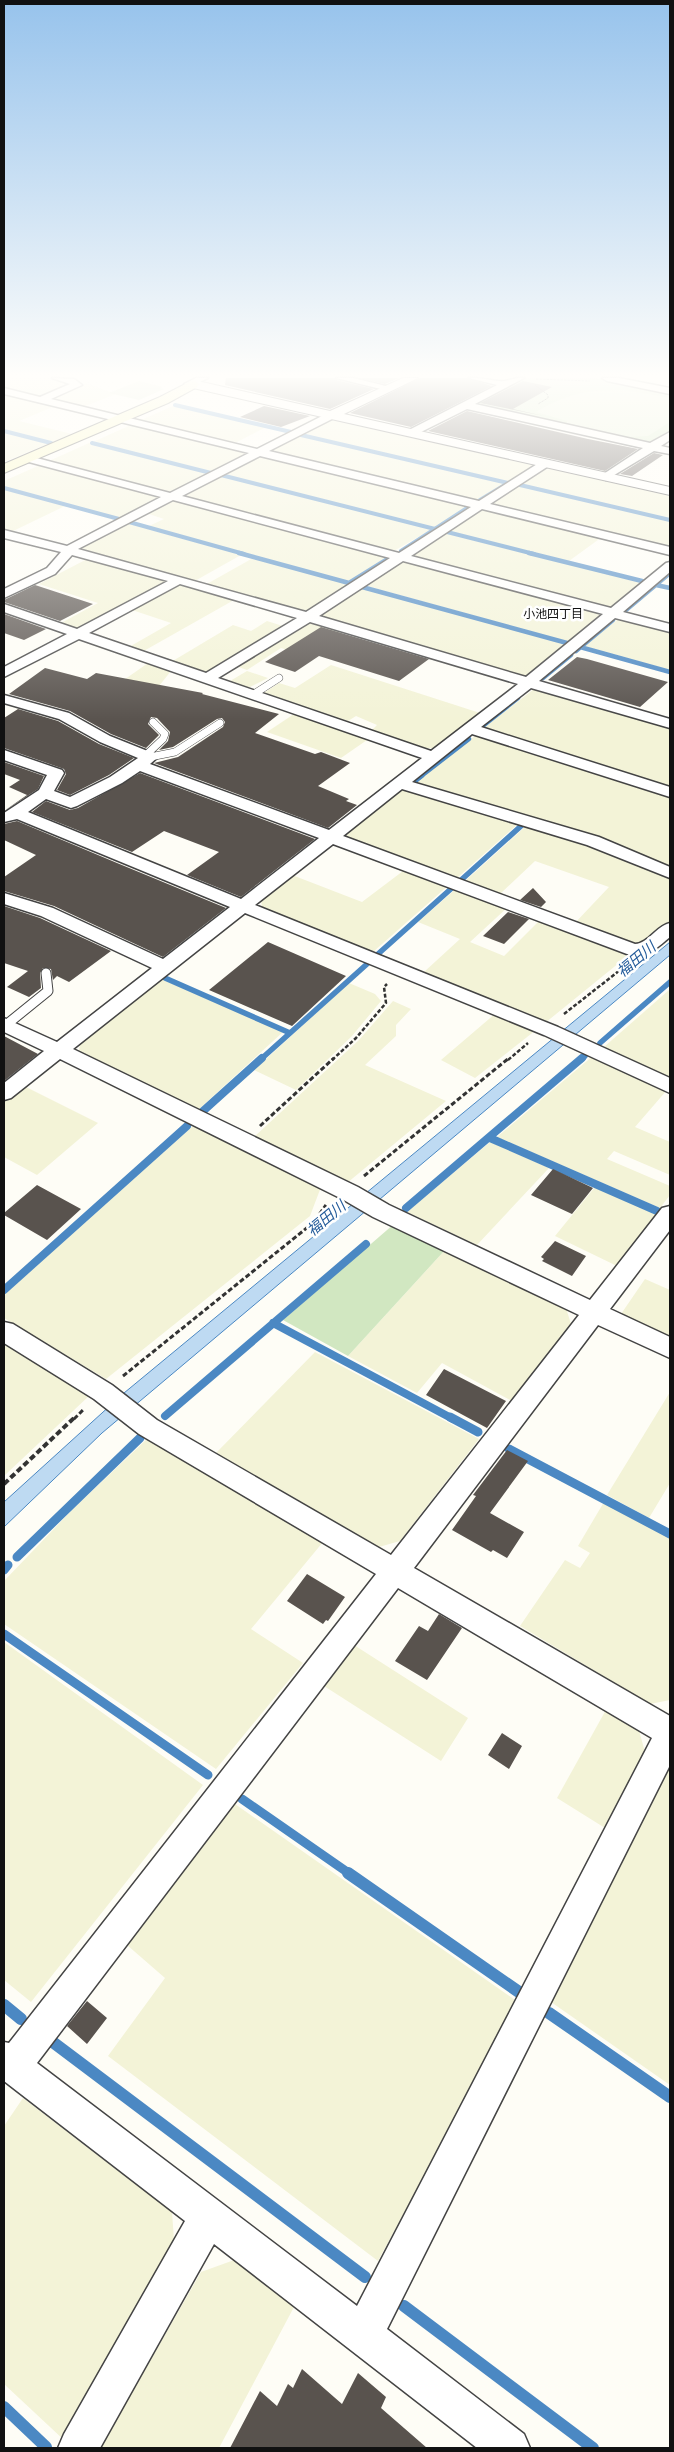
<svg xmlns="http://www.w3.org/2000/svg" width="674" height="2452" viewBox="0 0 674 2452" font-family="Merriweather,'Noto Sans JP',serif">
<style>
.farmland{fill:#f3f3d7}
.green{fill:#d1e7c1}
.cemetery{fill:#d6e0c6}
.pitch{fill:#e2efd2}
.water{fill:#bedaf2;stroke:#4b88c3}
.lines{fill:none;stroke-linecap:round;stroke-linejoin:round}
.stream-far5{stroke:#4b88c3;stroke-width:4}
.stream-far4{stroke:#4b88c3;stroke-width:4.5}
.stream-far3{stroke:#4b88c3;stroke-width:5.5}
.stream-far2{stroke:#4b88c3;stroke-width:8}
.stream-far1{stroke:#4b88c3;stroke-width:9}
.stream{stroke:#4b88c3;stroke-width:12}
.building{fill:#59534e}
.service-far1-casing{stroke:#444;stroke-width:8}
.service-casing{stroke:#444;stroke-width:11}
.minor-casing{stroke:#444;stroke-width:3}
.tertiary-casing{stroke:#444;stroke-width:2}
.secondary-casing{stroke:#333;stroke-width:2}
.path-far3{stroke:#333;stroke-width:1;stroke-dasharray:2.5 1;stroke-linecap:butt}
.path-far2{stroke:#333;stroke-width:2.5;stroke-dasharray:4 2;stroke-linecap:butt}
.path-far1{stroke:#333;stroke-width:3;stroke-dasharray:5 2.5;stroke-linecap:butt}
.path{stroke:#333;stroke-width:4;stroke-dasharray:6 3;stroke-linecap:butt}
.service-far1{stroke:#fff;stroke-width:7}
.service{stroke:#fff;stroke-width:9}
.minor{fill:#fff;fill-rule:evenodd}
.tertiary{fill:#fff;fill-rule:evenodd}
.secondary{fill:#f9f7b6;fill-rule:evenodd}
.labels{text-anchor:middle;dominant-baseline:central;stroke-width:5;stroke-linejoin:round;paint-order:stroke}
.far-neighbourhood-label{font-size:12px;fill:#111;stroke:#fff}
.water-label{font-size:15px;font-style:italic;fill:#235b9a;stroke:#fff}
</style>
<rect width="100%" height="100%" fill="#fefdf6"/>
<path class="farmland" d="M4 378H50L72 383 73 385 45 396 38 397 4 388Z
M86 383 116 394 83 407 53 400 52 398Z
M4 393 55 406 19 421 72 434 53 442 4 430Z
M173 406 266 427 233 444 139 421Z
M328 421H335L532 465 534 468 511 483 302 434Z
M133 424 247 452 249 455 214 472 93 442Z
M4 432 50 443 4 462Z
M300 435 504 483 474 502 272 453 271 450Z
M89 443 211 474 175 492 165 493 49 461Z
M267 456 470 505 434 528 223 475 258 457Z
M40 465 158 496 159 499 121 519 4 487V481Z
M551 469 670 496V519L520 484 543 470Z
M220 476 432 529 392 552 185 498 184 494Z
M518 486 670 521V549L493 506 491 503Z
M4 489 65 506 9 533 4 532Z
M179 501 388 557 349 582 149 526 164 519 146 513 169 502Z
M487 509 602 537 569 561 448 531 480 510Z
M126 523 241 555 193 582 83 549 82 545Z
M445 533 642 583 612 607 603 608 414 558 412 554Z
M89 558 169 581 78 629 61 623 98 603 39 584Z
M253 558 350 584 310 610 300 611 205 585Z
M398 562H408L597 612 601 617 570 642 363 585Z
M178 584 234 600 142 652 129 647 171 623 129 609Z
M360 587 567 645 530 675 519 676 320 617V612Z
M621 617 670 630V670L584 646Z
M267 621 286 627 206 674 171 662 233 625 251 631Z
M309 621 343 631 305 656 281 648 247 670 233 665Z
M148 663 171 671 159 686 121 682Z
M331 665 480 713 435 748H424L372 730 377 725 356 716 348 721 264 693 279 683 295 688Z
M247 671 268 678 248 688 230 681Z
M539 688 670 726V787L487 730 485 727 534 689Z
M294 714 367 740 341 758 267 732Z
M475 736 670 796V869L614 845 414 784Z
M400 788 519 823 456 879 346 838 343 834Z
M527 825 608 851 670 877V921L641 945 636 946 574 924 609 887 535 861 499 895 464 882Z
M407 868 450 884 373 952 262 907 261 900 292 875 362 902Z
M458 887 509 906 470 942 504 956 542 918 630 954 545 1023 424 972 460 939 418 922Z
M159 978 283 1032 198 1110 79 1053 80 1041Z
M349 983 375 994 381 1001 352 1036 296 1090 254 1070Z
M669 990H670V1078L604 1047Z
M393 1001 411 1009 396 1025V1036L365 1065 446 1101 347 1183 253 1138 359 1040Z
M496 1013 536 1030 475 1078 441 1060Z
M594 1055 667 1090 635 1127 670 1142V1175L614 1151 607 1159 670 1186V1195L660 1208 497 1137Z
M24 1086 98 1123 37 1175 4 1157V1102Z
M195 1124 321 1187 310 1216 106 1379 4 1318V1295Z
M490 1142 549 1168 477 1245 407 1212Z
M595 1187 658 1215 617 1266 555 1236Z
M445 1250 566 1308 571 1324 512 1401 442 1363 417 1393 348 1356Z
M645 1279 670 1290V1338L621 1314Z
M4 1342 90 1395 4 1476Z
M315 1352 479 1439 400 1541 379 1547 216 1453Z
M670 1392V1483L649 1518 607 1495Z
M148 1438 323 1542 251 1629 303 1663 216 1769 4 1624V1581L73 1509Z
M604 1502 670 1537V1700L650 1704 520 1626 565 1560 580 1568 590 1553 578 1546Z
M4 1642 203 1785 31 2002 4 1980Z
M354 1645 468 1718 441 1761 324 1686Z
M607 1708 638 1727 645 1752 605 1828 557 1798Z
M669 1767H670V2085L551 2002Z
M235 1804 518 2002 378 2261 108 2056 165 1978 127 1945Z
M23 2098 172 2212 175 2254 65 2441 4 2384V2126Z
M237 2259 294 2307 219 2448H100L201 2272Z"/>
<path class="green" d="M525 378H595L670 393V430L650 443H645L474 404Z
M394 1224 445 1250 348 1356 283 1320Z"/>
<path class="cemetery" d="M139 381 163 387 160 388 164 389 139 400 109 393Z"/>
<path class="pitch" d="M624 390 670 398V422L648 436 627 437 567 424V421L536 412C569 393 586 390 624 390Z"/>
<path class="water" d="M670 942V955L102 1433 4 1527V1502L124 1393Z"/>
<g class="lines">
<path class="stream-far5" d="M175 405 291 432
M4 431 51 443
M301 435 508 483
M92 443 211 473
M221 475 435 529
M520 485 670 520
M4 488 119 519
M480 500 508 483
M129 522 244 554
M447 532 534 554
M401 551 467 508"/>
<path class="stream-far4" d="M239 553 349 583 386 560
M529 553 642 581
M656 585 670 588
M362 587 567 643
M626 610 670 573
M580 647 670 672
M576 651 613 620
M543 678 571 655
M484 725 518 698
M420 777 469 739"/>
<path class="stream-far3" d="M412 783 422 775
M460 881 521 826
M378 954 453 887
M165 978 290 1033
M600 1043 670 982
M260 1060 367 964
M581 1060 585 1056"/>
<path class="stream-far2" d="M202 1112 262 1058
M490 1138 657 1211
M406 1208 582 1058
M4 1290 187 1126
M273 1323 453 1419
M165 1416 366 1244"/>
<path class="stream-far1" d="M450 1417 478 1432
M509 1449 670 1534
M17 1557 140 1438
M4 1570 8 1565
M4 1634 208 1775
M242 1799 350 1874"/>
<path class="stream" d="M348 1873 519 1992
M4 2005 21 2019
M549 2013 670 2097
M54 2043 365 2277
M404 2306 593 2448
M4 2407 46 2447"/>
</g>
<path class="building" d="M226 378H334L336 380 374 389 330 409 225 385Z
M359 378H399L385 384Z
M420 378H467L492 386 411 427 350 413Z
M523 381 552 387 513 409 544 416 480 403Z
M264 406 310 416 281 427 240 417Z
M467 411 588 439 638 449 605 471 428 431Z
M654 453 663 455 632 476 620 474Z
M35 585 93 604 60 621 4 602V600Z
M4 614 46 629 24 640 4 633Z
M321 627 429 659 399 681 319 656 295 672 265 662Z
M577 657 587 659 668 682 640 707 548 680Z
M45 668 87 679 96 673 203 693 202 694 279 714 255 733 315 754 321 752 350 763 318 786 349 799 346 801 357 805 328 828 154 763 178 757 223 727 225 722 222 718 217 719 173 747 159 750 168 741 170 732 157 718 151 717 148 724 159 735 146 748 111 734 70 711 9 694Z
M18 709 58 721 99 744 134 758 109 775 70 795 57 790 66 774 64 769 4 748V718Z
M4 762 44 776 38 789 4 811 27 795 9 787 20 780 4 774Z
M140 773 315 839 241 897 187 875 219 852 164 831 132 852 32 812 46 801 70 810 78 808Z
M17 821 117 863 226 908 163 957 54 906 4 891V877L36 855 4 840V824Z
M533 888 546 902 541 907 520 900Z
M4 906 40 918 111 951 69 982 57 976 53 980 51 969 43 968 40 973 41 988 29 997 7 987 28 971 4 963Z
M508 912 529 919 504 944 483 936Z
M268 942 346 976 292 1026 209 990Z
M4 1036 38 1054 4 1081Z
M553 1169 593 1188 572 1214 531 1195Z
M37 1185 81 1209 47 1240 4 1215V1213Z
M555 1241 586 1256 572 1276 542 1261 544 1259 541 1257Z
M444 1369 506 1401 487 1428 426 1395Z
M507 1450 528 1461 490 1513 524 1532 507 1558 493 1550 491 1552 452 1530 476 1496 473 1495Z
M307 1574 345 1597 328 1621 326 1620 323 1624 287 1601Z
M439 1614 462 1628 427 1680 395 1661 419 1626 428 1631Z
M502 1733 522 1746 509 1769 488 1755Z
M87 2001 107 2018 87 2044 67 2026Z
M302 2369 342 2404 358 2373 386 2397 381 2408 427 2448H230L260 2391 277 2406 288 2384 293 2388Z"/>
<g class="lines">
<g class="service-far1-casing">
<path id="service-far1" d="M254 694 279 678
M146 755 163 739 165 734 153 722
M150 757 175 752 220 723"/>
</g>
<g class="service-casing">
<path id="service" d="M6 1025 48 991 46 973"/>
</g>
<g class="minor-casing">
<path id="minor" d="M52 378 74 379 82 385 51 399 257 449 328 413H336V417L269 451 479 501 542 461H550V465L490 504 670 547V555L482 509 411 556 611 608 666 563 670 562V572L623 612 670 624V632L615 618 539 681 670 719V728L531 688 481 727 670 787V797L472 734 412 782 599 837 670 867V878L587 845 402 789 343 836 635 944C649 943 656 926 670 923V937C656 949 646 959 627 954L333 844 255 905 558 1027 670 1078V1093L544 1035 245 913 73 1049 358 1187 389 1205 590 1300 662 1208 670 1206V1230L610 1309 670 1337V1358L598 1325 414 1568 670 1716V1765L387 2329 524 2434 530 2448H477L214 2244 100 2448H58L64 2434 185 2221 4 2081V2042L9 2043 376 1574 139 1434 94 1399 4 1343V1322L13 1324 112 1385 157 1420 391 1555 579 1315 373 1217 342 1199 60 1059 11 1098 4 1100V1083L44 1051 4 1032V1018L57 1042 152 968 41 916 4 904V893L53 908 163 959 230 907 17 819 4 822V813L39 790 47 775 4 760V750L62 770 64 773 54 791 70 797 110 777 138 758 100 742 59 719 4 703V695L69 713 110 736 155 754 158 757 150 764 329 830 422 758 79 639 4 677V667L67 634 4 612V604L77 629 168 581 72 555 55 574 4 598V589L47 568 61 552 4 538V530L67 546 161 497 25 461V457L29 456 170 493 249 453 4 394V388L40 397 70 384ZM260 456 471 507 399 553 182 496ZM173 500 390 558 306 612 78 549ZM403 561 603 614 526 677 319 616ZM180 584 297 618 206 673 89 633ZM310 622 518 684 431 751 218 678ZM140 771 319 838 241 899 28 812 46 799 71 808 77 806 122 783ZM398 1588 652 1738 357 2306 37 2063Z
M196 378H208L192 386 184 384Z
M336 378H353L394 388 389 391Z
M469 378C481 377 494 382 505 381 511 380 517 377 524 378L475 404 650 443 670 432V440L661 446 670 448V454L654 451 606 480 600 477 602 475 643 448 467 409 415 435H407V431L497 385Z
M602 378H619L670 388V394L607 381Z"/>
</g>
<g class="tertiary-casing">
<path id="tertiary" d="M403 378H418L344 414 670 487V495L193 388 187 384 193 380 330 411Z"/>
</g>
<g class="secondary-casing">
<path id="secondary" d="M193 380 199 384 197 387 168 403 4 473V464L160 397Z"/>
</g>
<path class="path-far3" d="M536 379 590 381
M535 385 548 395V398L538 404"/>
<path class="path-far2" d="M564 1014 624 967
M332 1060 356 1038 386 1003 384 987 387 984
M508 1060 528 1043"/>
<path class="path-far1" d="M260 1126 334 1058
M364 1176 509 1058
M123 1376 313 1223 326 1205
M74 1419 84 1409"/>
<path class="path" d="M4 1484 75 1417"/>
<use href="#service-far1" class="service-far1"/>
<use href="#service" class="service"/>
<use href="#minor" class="minor"/>
<use href="#tertiary" class="tertiary"/>
<use href="#secondary" class="secondary"/>
</g>
<linearGradient id="sky" x2="0" y2="1"><stop stop-color="#97c3ec"/><stop offset="0.52" stop-color="#fffefb"/><stop offset="1" stop-color="#fffefb" stop-opacity="0"/></linearGradient>
<rect width="674" height="721" fill="url(#sky)"/>
<g class="labels">
<g class="far-neighbourhood-label">
<text x="553" y="613">小池四丁目</text>
</g>
<g class="water-label">
<text transform="translate(636 959) rotate(-40)">福田川</text>
<text transform="translate(326 1218) rotate(-40)">福田川</text>
</g>
</g>
<rect width="674" height="2452" fill="none" stroke="#111111" stroke-width="10"/>
</svg>
